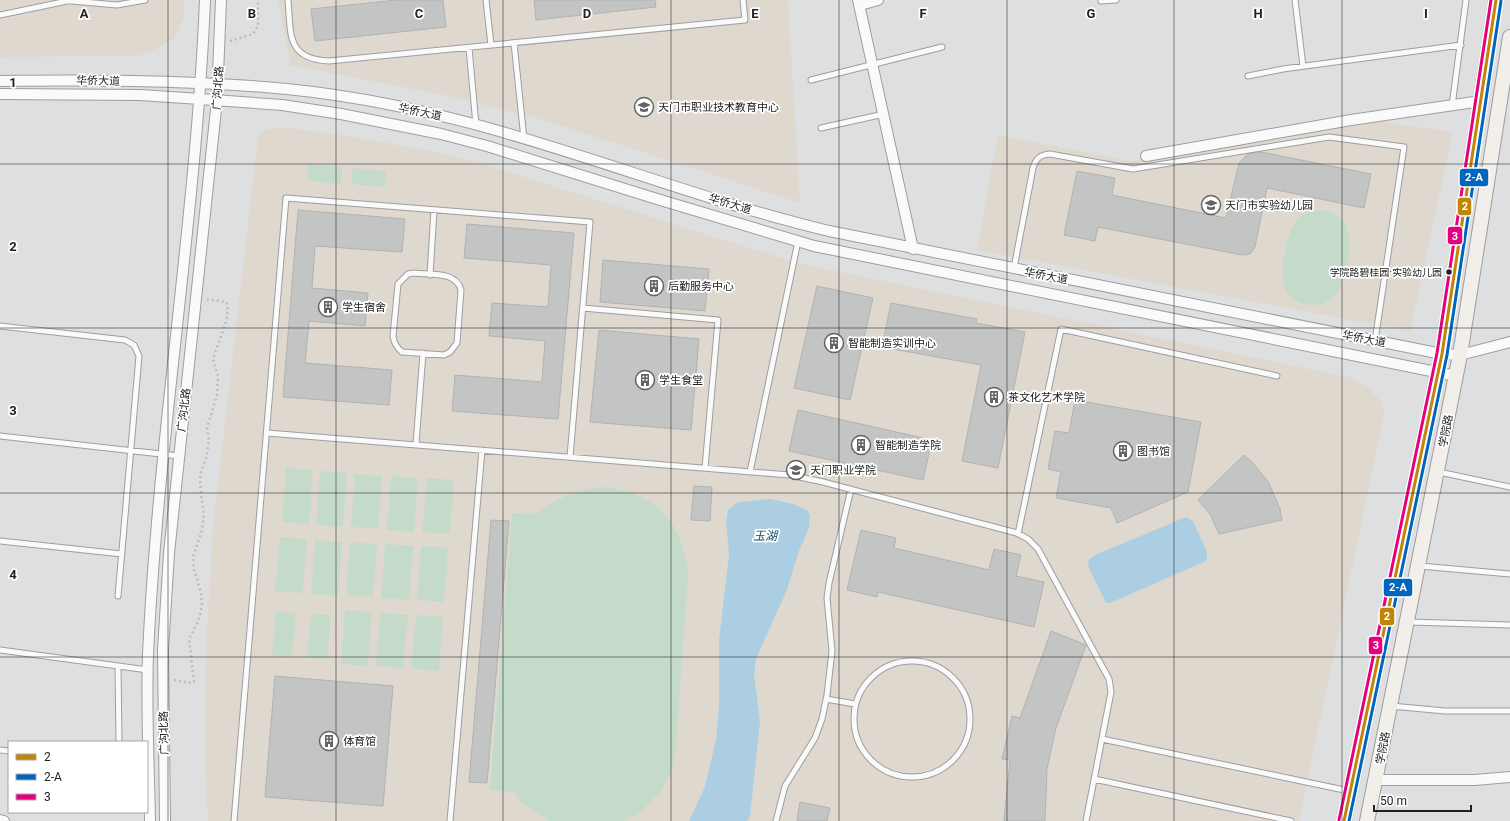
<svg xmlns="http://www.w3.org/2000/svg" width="1510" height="821" viewBox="0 0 1510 821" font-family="Roboto,'Noto Sans SC',sans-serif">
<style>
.education{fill:#dfd8ce}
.green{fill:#c5dbc9}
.water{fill:#abcee2}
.building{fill:#c3c4c4;stroke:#b2b2b3}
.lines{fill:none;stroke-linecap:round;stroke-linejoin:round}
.service-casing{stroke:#9d9e9f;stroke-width:7}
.minor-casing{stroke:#9d9e9f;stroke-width:12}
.secondary-casing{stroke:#9d9e9f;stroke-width:16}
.path{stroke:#bdbdbe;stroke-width:2.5;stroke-dasharray:2 3;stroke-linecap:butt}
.service{stroke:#fafafa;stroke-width:5}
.minor{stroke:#fafafa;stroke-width:10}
.secondary{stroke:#f2eee9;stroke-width:14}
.bus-1-casing{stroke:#fff;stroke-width:6}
.bus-2-casing{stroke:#fff;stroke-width:6}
.bus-3-casing{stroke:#fff;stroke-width:6}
.bus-1{stroke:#c28508;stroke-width:3}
.bus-2{stroke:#0065bd;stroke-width:3}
.bus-3{stroke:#e5007d;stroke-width:3}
.grid{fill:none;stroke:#212122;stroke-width:1;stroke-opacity:0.55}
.bus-dot{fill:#212122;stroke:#fff;stroke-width:1.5}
.labels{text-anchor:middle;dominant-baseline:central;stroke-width:3.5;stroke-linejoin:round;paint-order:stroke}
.bus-label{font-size:10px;fill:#212122;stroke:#fff;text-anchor:end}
.street-label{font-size:11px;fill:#212122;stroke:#fff}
.poi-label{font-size:11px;fill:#212122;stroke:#fff;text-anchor:start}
.water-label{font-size:12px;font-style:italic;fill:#0c4b67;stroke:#fff}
.grid-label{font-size:13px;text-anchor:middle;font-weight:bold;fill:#212122;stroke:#fff;stroke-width:3.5;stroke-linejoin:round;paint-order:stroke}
.line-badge{stroke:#fff;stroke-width:1.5}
.badge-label{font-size:11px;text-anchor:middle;font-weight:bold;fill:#fff}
</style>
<rect width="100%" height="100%" fill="#dedfe0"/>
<path class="education" d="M0 0H184V17L175 38 156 49 138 56 0 57Z
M278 0H788L800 203 544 120 444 95 290 65Z
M1367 120 1453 132 1410 331 977 250 998 135 1130 161Z
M280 127 347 136 431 151 473 161 801 264 1348 377 1367 386 1382 403 1384 415 1299 821H208L205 756 206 650 213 526 258 137 265 130Z"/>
<path class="green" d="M309 164 342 167 341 184 307 181Z
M353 168 386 171 385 187 351 184Z
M1320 210C1351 213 1352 236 1348 260 1344 281 1338 306 1312 305 1280 303 1279 276 1285 252 1289 231 1295 212 1320 210Z
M286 468 313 470 309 524 282 522Z
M320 471 347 473 343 527 316 525Z
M355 474 382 476 378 529 351 527Z
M391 476 418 478 414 532 387 530Z
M427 478 454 480 450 534 422 532Z
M602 487C657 492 683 522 688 576L675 758 670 775 660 792 643 810 624 821H550L523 803 513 792 490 790 512 513 536 514C556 498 576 490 602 487Z
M280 537 307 539 303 593 275 591Z
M315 540 342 542 338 596 311 594Z
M350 542 377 544 373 597 346 595Z
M385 544 413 546 409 600 381 598Z
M421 546 448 548 444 602 417 600Z
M345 610 372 612 368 666 341 664Z
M276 612 296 613 292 657 272 656Z
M380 613 408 615 403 668 376 666Z
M311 614 331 615 327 659 307 658Z
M416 615 443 617 439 671 411 669Z"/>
<path class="water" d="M771 499 793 504 807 510 810 515 809 528 799 551 786 592 756 659 754 675 760 721 750 817 747 821H689L705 787 716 740 719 706V641L729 554 726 522 728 510 738 502Z
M1186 517 1193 521 1207 552V559L1204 562 1110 603H1106L1088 566 1089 560 1095 555Z"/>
<path class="building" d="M397 0H443L446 27 315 41 311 9Z
M534 0H655L656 7 536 20Z
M1261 152 1371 174 1364 208 1267 188 1255 247 1250 254 1242 255 1098 227 1095 241 1064 235 1077 171 1115 178 1112 195 1226 218 1239 163 1248 154Z
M298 210 405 219 402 252 315 246 312 288 368 293 365 326 309 321 305 363 392 370 389 405 283 397Z
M467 224 574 233 558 419 452 411 455 375 542 382 545 341 489 336 492 303 548 307 551 265 464 258Z
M603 260 709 269 705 311 600 302Z
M817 286 873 298 850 400 794 388Z
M891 303 977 319 976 323 1025 332 998 468 962 461 981 365 882 347Z
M599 330 699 339 691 430 590 422Z
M1075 400 1201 422 1188 492 1117 523 1111 508 1056 498 1061 472 1048 469 1055 431 1069 433Z
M798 410 932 440 923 480 789 451Z
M1244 455 1253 463 1269 483 1280 509 1282 520 1219 534 1210 514 1198 500Z
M694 486 712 487 710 521 691 520Z
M491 520 509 521 487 783 469 782Z
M861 530 896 538 894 548 989 570 994 549 1021 555 1016 576 1044 582 1034 627 878 592 877 597 847 590Z
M1051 631 1086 645 1056 728 1047 769 1045 821H1004L1010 760 1002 759 1012 716 1020 718Z
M275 676 393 686 383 806 265 797Z
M800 802 830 808 827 821H797Z"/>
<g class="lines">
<g class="service-casing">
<path id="service" d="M288 0C291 34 286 59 329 61L745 20 743 0
M486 0 491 45
M1295 0 1303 66
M72 1 117 5 145 0
M1101 1 1116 0
M0 15 72 0
M514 43 524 139
M469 48 476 125
M1248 76 1283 69 1461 45
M811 80 942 47
M1452 106 1466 0
M821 128 884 114
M1014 268 1033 168C1036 158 1040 155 1050 154L1133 169 1329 137 1404 147 1375 341
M414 273C431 275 456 271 461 290L457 343 450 352 444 355 402 352C396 347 394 343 393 336L398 284 408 274Z
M430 275 434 210
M583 308 718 320 705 468
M0 326 125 340 134 345 139 356 118 596
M267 433 790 475 823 482 1017 533 1028 539 1038 549 1109 679 1111 692 1086 821
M0 436 179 456
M416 444 423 353
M750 472 798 241
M1439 472 1510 487
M1018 534 1061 329 1277 376
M0 541 122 554
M1420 566 1510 574
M1409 622 1510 625
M0 650 148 670
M854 719a58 58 0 1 1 116 0a58 58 0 1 1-116 0Z
M118 666 119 742
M826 699 855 704
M1391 706 1445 711H1510
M1102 739 1349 791
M0 750 9 751
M1094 779 1291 821
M234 821 286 198 590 222 570 457
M450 821 482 450
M776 821 785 786 815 738 822 719 827 695 832 651 827 598 829 583 851 489"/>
</g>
<g class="minor-casing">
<path id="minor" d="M858 0 913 249
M860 5 878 0
M0 81C88 80 177 80 264 87 331 92 405 106 470 123 591 155 707 202 829 231L1442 354 1460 355 1510 342
M0 94 140 95 200 99 282 105 341 114 441 134 487 146 657 199 814 246 1456 376
M1146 156 1351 120 1481 101
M1376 780H1475L1510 777
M0 820 4 821
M150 821C149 766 146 710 148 655 158 436 196 219 205 0
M165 821 163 650 169 553 217 100 221 0"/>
</g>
<g class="secondary-casing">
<path id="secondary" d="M1344 821 1442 354 1496 0
M1367 821 1460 355 1510 37"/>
</g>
<path class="path" d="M230 41 253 34 258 26V0
M174 680 192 683 194 681 189 639 198 622 202 606 201 593 194 569 193 557 202 530 204 514 201 496 200 475 206 458 209 441 207 428 217 395 218 376 213 359 227 319 228 305 226 302 205 299"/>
<use href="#service" class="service"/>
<use href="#minor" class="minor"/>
<use href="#secondary" class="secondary"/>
<g class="bus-1-casing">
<path id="bus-1" d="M1344 821 1442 354 1496 0"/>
</g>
<g class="bus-2-casing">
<path id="bus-2" d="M1349 821 1447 355 1501 1"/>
</g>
<g class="bus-3-casing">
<path id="bus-3" d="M1339 820 1437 353 1491 0"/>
</g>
<use href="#bus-1" class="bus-1"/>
<use href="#bus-2" class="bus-2"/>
<use href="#bus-3" class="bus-3"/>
</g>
<path class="grid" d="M168 0V821M336 0V821M503 0V821M671 0V821M839 0V821M1007 0V821M1174 0V821M1342 0V821M0 164H1510M0 328H1510M0 493H1510M0 657H1510"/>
<defs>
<g id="school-ring" transform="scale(1)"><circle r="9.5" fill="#fff" stroke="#636464" stroke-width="1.5"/><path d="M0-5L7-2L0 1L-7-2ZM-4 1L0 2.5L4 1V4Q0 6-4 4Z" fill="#636464"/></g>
<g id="building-ring" transform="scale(1)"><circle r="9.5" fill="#fff" stroke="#636464" stroke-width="1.5"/><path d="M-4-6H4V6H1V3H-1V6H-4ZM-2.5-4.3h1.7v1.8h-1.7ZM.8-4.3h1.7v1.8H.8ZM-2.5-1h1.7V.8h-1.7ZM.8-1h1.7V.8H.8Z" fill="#636464"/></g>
<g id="university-ring" transform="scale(1)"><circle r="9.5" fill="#fff" stroke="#636464" stroke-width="1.5"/><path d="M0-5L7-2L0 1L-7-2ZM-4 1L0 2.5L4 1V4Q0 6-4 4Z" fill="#636464"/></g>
</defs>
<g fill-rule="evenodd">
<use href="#school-ring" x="644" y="107"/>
<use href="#school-ring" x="1211" y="205"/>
<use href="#building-ring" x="654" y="286"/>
<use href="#building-ring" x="328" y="307"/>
<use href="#building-ring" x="834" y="343"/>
<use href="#building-ring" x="645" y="380"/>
<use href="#building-ring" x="994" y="397"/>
<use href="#building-ring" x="861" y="445"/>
<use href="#building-ring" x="1123" y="451"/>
<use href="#university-ring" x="796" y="470"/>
<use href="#building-ring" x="329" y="741"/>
</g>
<circle class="bus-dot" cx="1449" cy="272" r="3.5"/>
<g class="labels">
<g class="bus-label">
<text x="1442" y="272">学院路碧桂园·实验幼儿园</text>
</g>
<g class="street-label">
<text transform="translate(98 81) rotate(1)">华侨大道</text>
<text transform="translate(218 88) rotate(-86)">广沟北路</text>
<text transform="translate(420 112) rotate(12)">华侨大道</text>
<text transform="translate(730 204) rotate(17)">华侨大道</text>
<text transform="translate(1046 276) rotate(11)">华侨大道</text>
<text transform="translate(1364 339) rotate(11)">华侨大道</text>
<text transform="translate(184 410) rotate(-83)">广沟北路</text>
<text transform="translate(1446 431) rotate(-79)">学院路</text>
<text transform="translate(164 733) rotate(-91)">广沟北路</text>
<text transform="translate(1383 748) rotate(-79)">学院路</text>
</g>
<g class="poi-label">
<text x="658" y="107">天门市职业技术教育中心</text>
<text x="1225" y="205">天门市实验幼儿园</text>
<text x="668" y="286">后勤服务中心</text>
<text x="342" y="307">学生宿舍</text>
<text x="848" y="343">智能制造实训中心</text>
<text x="659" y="380">学生食堂</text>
<text x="1008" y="397">茶文化艺术学院</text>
<text x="875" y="445">智能制造学院</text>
<text x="1137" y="451">图书馆</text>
<text x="810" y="470">天门职业学院</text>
<text x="343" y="741">体育馆</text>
</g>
<g class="water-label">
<text x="765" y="536">玉湖</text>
</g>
</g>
<g class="grid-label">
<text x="84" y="18">A</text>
<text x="252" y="18">B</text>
<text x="419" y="18">C</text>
<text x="587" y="18">D</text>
<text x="755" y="18">E</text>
<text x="923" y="18">F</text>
<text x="1091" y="18">G</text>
<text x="1258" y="18">H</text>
<text x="1426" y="18">I</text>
<text x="13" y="87">1</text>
<text x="13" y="251">2</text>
<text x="13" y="415">3</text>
<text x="13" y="579">4</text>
</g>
<g class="line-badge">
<rect x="1459" y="168" width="30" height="19" rx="4" fill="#0065bd"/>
<rect x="1457" y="197" width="15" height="19" rx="4" fill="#c28508"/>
<rect x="1447" y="226" width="16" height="19" rx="4" fill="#e5007d"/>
<rect x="1383" y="578" width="30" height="19" rx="4" fill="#0065bd"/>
<rect x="1379" y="607" width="16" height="19" rx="4" fill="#c28508"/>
<rect x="1368" y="636" width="15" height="19" rx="4" fill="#e5007d"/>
</g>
<g class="badge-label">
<text x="1474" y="181">2-A</text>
<text x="1465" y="210">2</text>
<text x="1455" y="240">3</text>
<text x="1398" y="591">2-A</text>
<text x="1387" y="620">2</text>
<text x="1376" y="649">3</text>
</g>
<rect x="8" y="741" width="140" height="72" fill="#ffffff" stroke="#a6a6a7"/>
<rect x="16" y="754" width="20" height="6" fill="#c28508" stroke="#a6a6a7"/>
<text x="44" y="761" font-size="12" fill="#212122">2</text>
<rect x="16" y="774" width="20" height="6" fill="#0065bd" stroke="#a6a6a7"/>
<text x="44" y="781" font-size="12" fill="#212122">2-A</text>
<rect x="16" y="794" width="20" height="6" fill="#e5007d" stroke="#a6a6a7"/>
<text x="44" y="801" font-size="12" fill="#212122">3</text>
<path d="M1374 805v6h97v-6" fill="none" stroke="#212122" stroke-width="2"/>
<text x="1380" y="805" font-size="12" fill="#212122" stroke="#ffffff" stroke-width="3" paint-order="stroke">50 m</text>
</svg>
